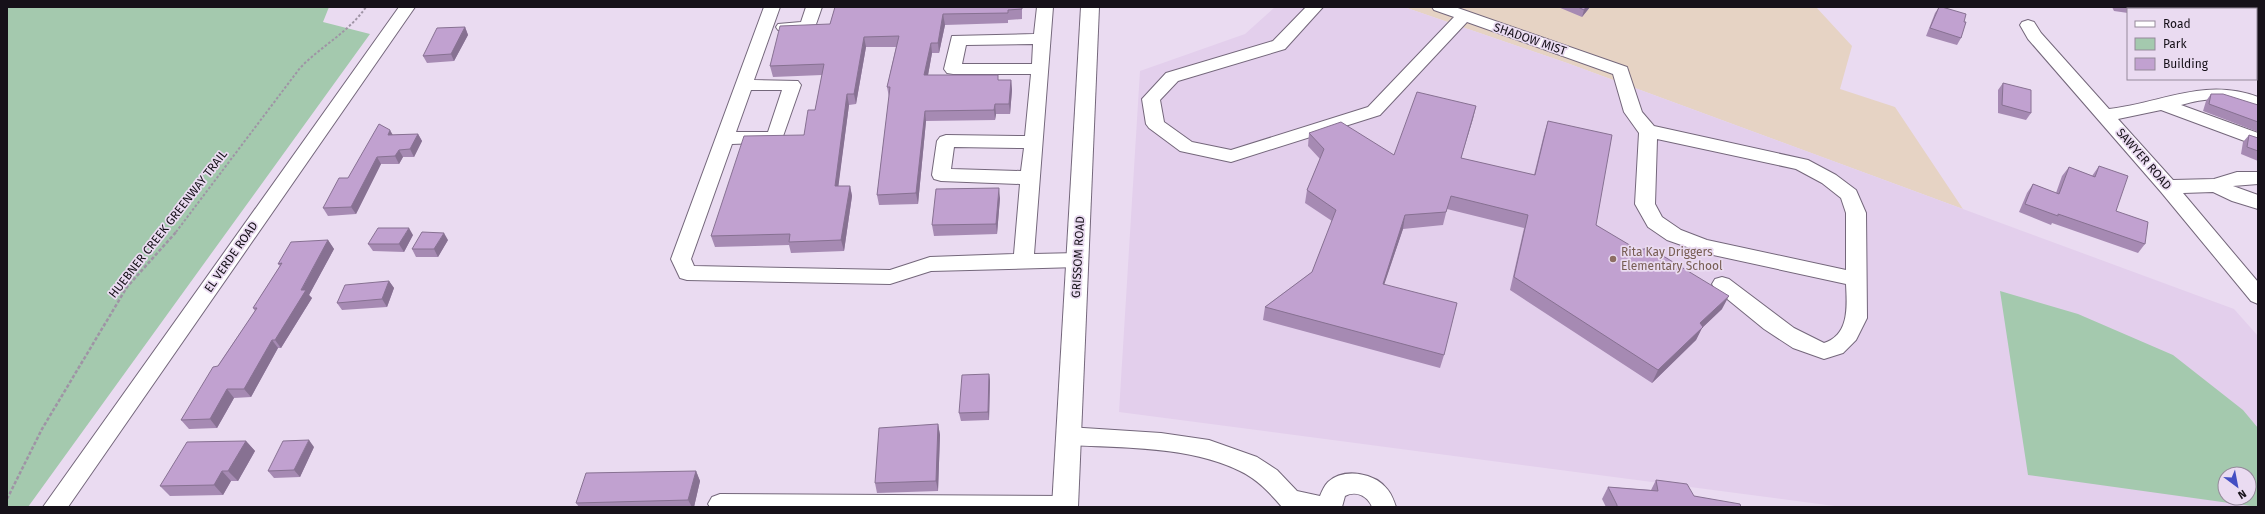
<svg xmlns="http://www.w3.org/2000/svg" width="2265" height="514" viewBox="0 0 2265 514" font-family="'Fira Sans',sans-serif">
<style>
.commercial{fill:#e6d3c4}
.built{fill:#e3cfec;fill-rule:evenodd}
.green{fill:#a4c9ae;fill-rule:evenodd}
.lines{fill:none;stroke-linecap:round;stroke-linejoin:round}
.minor-casing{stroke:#74677b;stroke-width:2}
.major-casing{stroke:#74677b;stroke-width:2}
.path-far1{stroke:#9f94a5;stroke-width:2;stroke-dasharray:2.5 2;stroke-linecap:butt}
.path{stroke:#9f94a5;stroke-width:2.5;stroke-dasharray:3.5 2;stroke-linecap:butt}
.minor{fill:#fff;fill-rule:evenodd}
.major{fill:#fff;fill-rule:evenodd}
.wall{fill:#a68ab3}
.shaded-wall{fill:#877192}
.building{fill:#c1a1d0;stroke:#877192}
.education-dot{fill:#8d6e63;stroke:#eadbf1;stroke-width:1.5}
.labels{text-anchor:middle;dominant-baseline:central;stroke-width:3.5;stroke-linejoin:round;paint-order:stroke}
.street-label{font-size:12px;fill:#161119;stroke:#eadbf1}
.education-label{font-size:12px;fill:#785e54;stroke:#eadbf1;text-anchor:start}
</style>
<rect width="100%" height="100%" fill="#eadbf1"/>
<path class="commercial" d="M1404 7H1816L1852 46 1840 89 1895 107 1963 209 1567 63Z"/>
<path class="built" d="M1275 7H1404L1567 63 2234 309 2258 336V507H1842L1119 412 1140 71 1245 34ZM2225 474H2249V498H2225Z"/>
<path class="green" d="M7 7H329L323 22 370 34 28 507H7Z
M2000 291 2078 314 2173 355 2243 410 2258 428V507L2028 475ZM2225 474H2249V498H2225Z"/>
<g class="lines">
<g class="minor-casing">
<path id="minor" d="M399 7H415L68 507H43Z
M764 7H780L754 80 798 81 801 85 781 142 732 144 691 259 694 266 890 270 930 257 1014 254 1020 184 941 181 934 179 932 175 937 141 940 137 946 135 1025 136 1031 74H953L947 73 944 69 952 36 1034 34 1037 7H1053L1034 254 1078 253 1085 255 1088 260 1085 265 1078 267 931 271 890 284 687 280 680 278 671 259ZM1033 44 1032 64H962L966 45ZM751 90H782L768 132H736ZM954 147 1024 148 1021 171 951 169Z
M806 7H822L814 30H778L776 27 778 24 801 22Z
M1306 7H1323L1285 49 1178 81 1160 100 1164 122 1192 142 1231 150 1368 107 1454 17 1434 10 1432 7H1455L1627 67 1642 112 1654 126 1808 160 1836 175 1856 190 1866 213 1867 318 1856 340 1843 353 1824 359 1793 348 1764 329 1715 289 1712 284 1715 279 1722 277 1729 279 1794 328 1824 343C1850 335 1847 305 1846 284L1704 253 1667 240 1648 227 1635 204 1639 133 1624 112 1613 74 1467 22 1380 115 1231 162 1180 151 1149 128 1146 124 1142 99 1166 73 1273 41ZM1657 139 1796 169 1822 183 1841 198 1846 213V270L1707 240 1681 230 1662 217 1655 204Z
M2028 20 2034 22 2041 33 2109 109C2162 103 2204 77 2258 97V109C2224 100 2216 95 2181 105L2258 133V146L2161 110 2118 119 2173 180 2214 179 2237 172H2258V184L2233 186 2258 195V209L2232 201 2213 192 2183 193 2258 282V304L2251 301 2161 192 2028 39 2020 25 2022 22Z
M1068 427 1161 433 1209 440 1257 457 1277 470 1297 491 1320 496C1322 491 1324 486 1328 482 1344 467 1376 473 1388 490 1392 495 1394 501 1396 507H1372C1368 496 1356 490 1345 496L1342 507H1282C1270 493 1257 479 1240 471 1189 446 1124 448 1068 445L1060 443 1057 436 1060 429Z
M720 494 1065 496 1073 499 1077 506 710 507 708 504 712 497Z"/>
</g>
<g class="major-casing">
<path id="major" d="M1081 7H1099L1078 507H1052Z"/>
</g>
<path class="path-far1" d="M176 232 300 68C321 46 348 33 366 7"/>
<path class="path" d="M7 499 42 429 127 287 177 231"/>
<use href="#minor" class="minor"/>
<use href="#major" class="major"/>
</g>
<path class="wall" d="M835 7H1022V19L1008 20V23L945 25 939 53H932L928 75 999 80H1011L1012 90 1010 114H996L995 120 926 121 918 204 879 205 877 195 889 97 887 87 896 47H866L856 104 849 105 838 186H850L852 196 844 251 791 253 789 245 715 247 711 236 804 135 815 110 822 75 773 77 770 66 830 24Z
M1558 7H1590L1582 17Z
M1939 7 1964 22 1961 38 1957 45 1926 36 1935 13Z
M2112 7H2154L2155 9H2128V13L2114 11Z
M465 27 468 35 454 61 427 63 423 56Z
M2003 83 2031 113 2026 120 1998 113V90Z
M2211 94 2258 105V132L2203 111 2206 101Z
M1476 106 1461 158 1534 175 1544 134 1548 121 1596 225 1722 309 1702 328 1696 340 1652 383 1510 290 1524 228 1447 209 1443 225 1403 229 1384 284 1444 355 1440 368 1263 320 1265 307 1312 272 1332 221 1305 203 1307 190 1320 159 1308 146 1309 133 1394 155Z
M418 134 422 141 414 157H403L399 164H381L356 214 328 216 323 208 348 178 393 135Z
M2249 135 2258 138V161L2241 154 2243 142Z
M2099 166 2116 211 2145 244 2138 253 2052 223 2051 225 2019 212 2027 193 2033 184 2056 193 2062 176 2069 167 2092 176Z
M1000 198 997 234 934 236 932 225Z
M413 235 404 252 373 251 368 244Z
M328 240 334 249 309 295 312 298 281 348H278L251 397 234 398 217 428 189 429 181 420 255 311 253 308 280 266 278 264Z
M448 240 438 257H416L412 249Z
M389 281 394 288 387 307 342 310 337 303Z
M989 374 990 381 989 420 961 421 959 413Z
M938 424 940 435 938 491 877 493 875 483Z
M246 441 255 451 238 481H231L223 495 170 496 160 486Z
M314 447 300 477 274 478 268 471Z
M696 471 700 481 694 507H579L576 503Z
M1656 480 1694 496 1741 507H1606L1602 499 1608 487 1651 490Z"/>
<path class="shaded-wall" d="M1586 7H1590L1582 17 1584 10Z
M943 14 945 25 939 53 938 43Z
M465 27 468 35 454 61 451 54Z
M864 37 866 47 856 104 854 94Z
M931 43 932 53 926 86 924 75Z
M1011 80 1012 90 1010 114 1009 104Z
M847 94 849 105 837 197 835 186Z
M995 104 996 114 995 120 994 110Z
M1476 106 1473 119 1457 171 1461 158Z
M925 111 926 121 918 204 916 193Z
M390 130 394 137 388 135Z
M418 134 422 141 414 157 410 149Z
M399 150 403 157 399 164 395 156Z
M377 157 381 164 356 214 351 207Z
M850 186 852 196 844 251 841 240Z
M999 188 1000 198 997 234 996 224Z
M1405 215 1403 229 1380 297 1383 284Z
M409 228 413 235 404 252 399 244Z
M444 233 448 240 438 257 434 249Z
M328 240 334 249 309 295 312 298 281 348 275 340Z
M389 281 394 288 387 307 382 299Z
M1729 296 1722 309 1702 328 1696 340 1652 383 1658 370 1700 323Z
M272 340 278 348 251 397 244 389Z
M989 374 990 381 989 420 988 412Z
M227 389 234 398 217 428 210 419Z
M938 424 940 435 938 491 936 481Z
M309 440 314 447 300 477 294 470Z
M246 441 255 451 238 481 228 471Z
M222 471 231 481 223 495 214 485Z
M696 471 700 481 694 507H692L688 500Z"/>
<path class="building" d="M835 7H1022V9L1008 10V13L943 14 938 43H931L924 75H998V80H1011L1009 104H995L994 110 925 111 916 193 877 195 890 87H887L899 36 864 37 854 94H847L835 186H850L841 240 789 242 790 234 711 236 744 136 804 135 808 110H815L824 64 770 66 780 26 830 24Z
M1578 7H1586L1584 10Z
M1939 7H1942L1966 14 1964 22H1966L1961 38 1930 28Z
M2140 7H2154L2155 9Z
M465 27 451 54 423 56 437 28Z
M2003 83 2031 90V113L2002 105Z
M1417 92 1476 106 1461 158 1535 175 1548 121 1612 135 1596 225 1638 250 1650 248 1729 296 1700 323 1703 327 1658 370 1514 277 1528 215 1451 196 1446 212 1405 215 1383 284 1457 303 1444 355 1265 307 1312 272 1336 210 1307 190 1324 149 1309 133 1341 122 1394 155Z
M2211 94H2223L2258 105V122L2209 104Z
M379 124 390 130 388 135 418 134 410 149 399 150 395 156 377 157 351 207 323 208 339 178H348Z
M2249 135 2258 138V151L2247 147Z
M2099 166 2128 176 2116 211 2148 222 2145 244 2058 214V216L2025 204 2033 184 2059 194 2069 167 2095 177Z
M999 188 996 224 932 225 936 189Z
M378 228H409L399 244H368Z
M422 232 444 233 434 249H412Z
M328 240 301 290H306L275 340H272L244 389H227L210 419 181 420 213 367 218 366 257 308H253L282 263 278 264 291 242Z
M389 281 382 299 337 303 345 285Z
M989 374 988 412 959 413 962 375Z
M938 424 936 481 875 483 879 428Z
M309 440 294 470 268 471 283 441Z
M246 441 228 471H222L214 485 160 486 187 442Z
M696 471 688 500 576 503 586 473Z
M1656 480 1687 484 1694 496 1740 504 1741 507H1617V505L1608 487 1658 491Z"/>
<circle class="education-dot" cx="1613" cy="259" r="4"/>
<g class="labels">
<g class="street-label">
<text transform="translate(1530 39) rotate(19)">SHADOW MIST</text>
<text transform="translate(2144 159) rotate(49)">SAWYER ROAD</text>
<text transform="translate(168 224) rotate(-52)">HUEBNER CREEK GREENWAY TRAIL</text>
<text transform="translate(231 257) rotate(-55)">EL VERDE ROAD</text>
<text transform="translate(1078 257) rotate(-87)">GRISSOM ROAD</text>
</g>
<g class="education-label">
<text x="1621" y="252">Rita Kay Driggers<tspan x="1621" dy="14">Elementary School</tspan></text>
</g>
</g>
<rect width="2265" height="514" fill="none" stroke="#161119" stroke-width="16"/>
<rect x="2127" y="8" width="130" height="72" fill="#eadbf1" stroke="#958a9b"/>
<rect x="2135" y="21" width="20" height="6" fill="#ffffff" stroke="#958a9b"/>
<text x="2163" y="28" font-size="12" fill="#161119">Road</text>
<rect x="2135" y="38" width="20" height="12" fill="#a4c9ae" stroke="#958a9b"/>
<text x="2163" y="48" font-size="12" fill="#161119">Park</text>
<rect x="2135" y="58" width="20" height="12" fill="#c1a1d0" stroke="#958a9b"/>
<text x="2163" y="68" font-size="12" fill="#161119">Building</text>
<g transform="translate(2237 486) rotate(148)"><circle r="19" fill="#eadbf1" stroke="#958a9b"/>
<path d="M0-3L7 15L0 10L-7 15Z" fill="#444fc3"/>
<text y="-6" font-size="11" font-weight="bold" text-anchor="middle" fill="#161119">N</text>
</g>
</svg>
